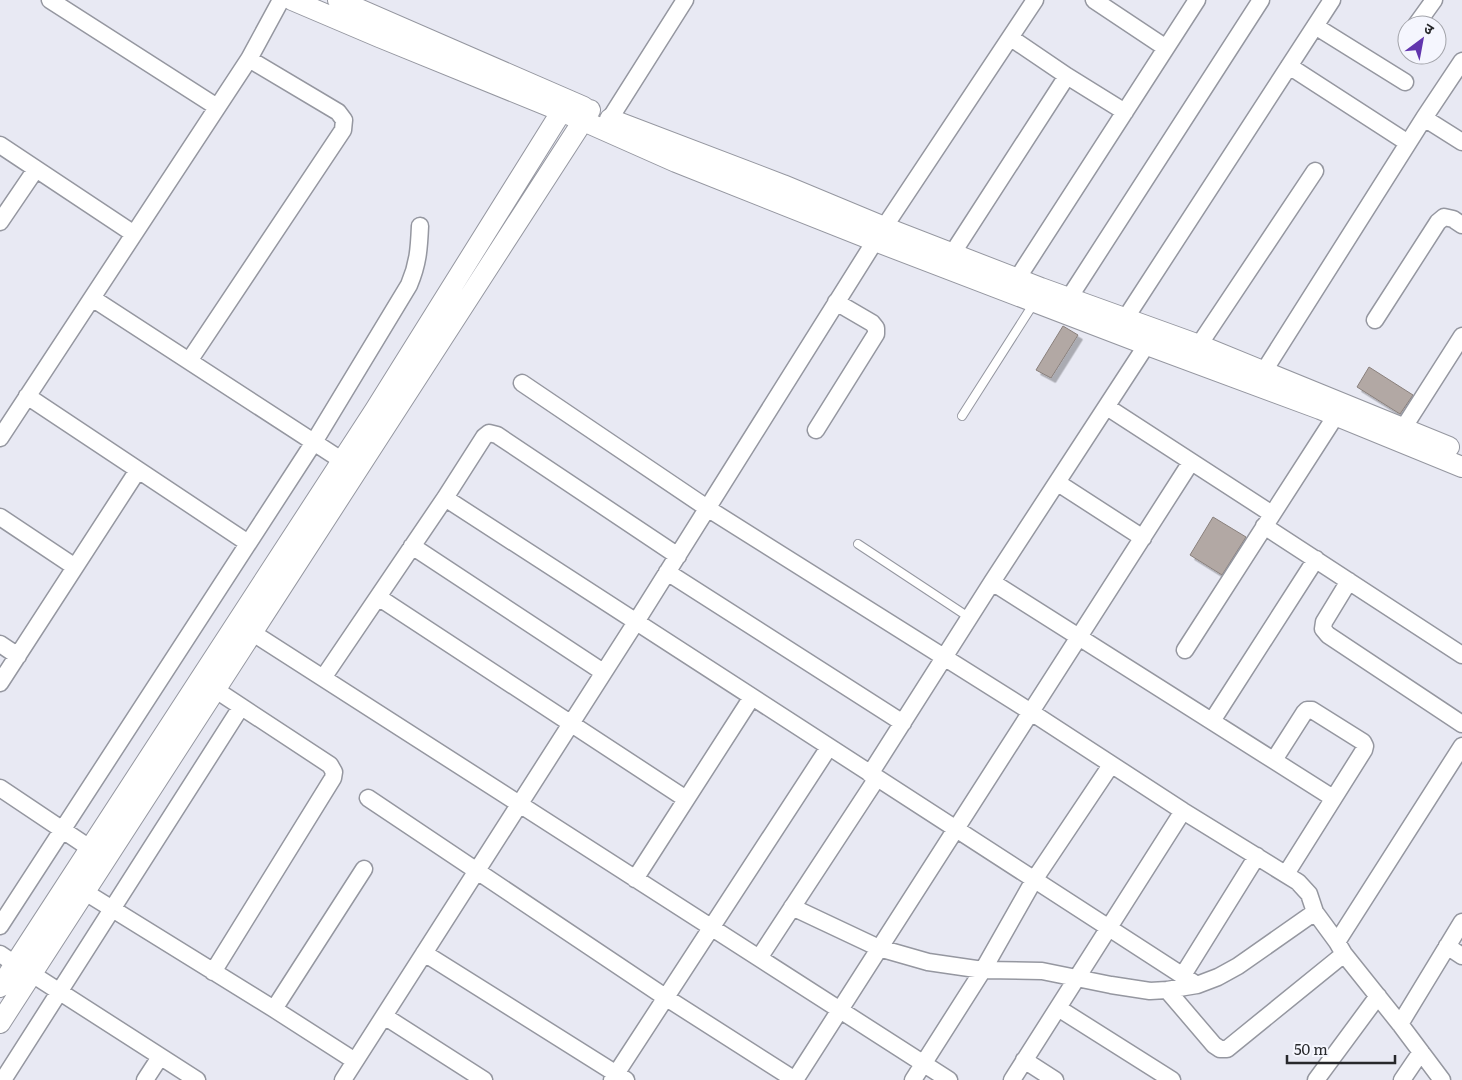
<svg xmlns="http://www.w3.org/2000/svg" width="1462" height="1080" viewBox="0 0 1462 1080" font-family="Literata,'Noto Sans Devanagari',serif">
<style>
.building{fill:#b2a8a4;stroke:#89807c;filter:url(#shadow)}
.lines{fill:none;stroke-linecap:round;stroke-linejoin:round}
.service-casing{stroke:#9597a0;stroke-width:10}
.minor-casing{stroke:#9597a0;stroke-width:19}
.tertiary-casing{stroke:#9597a0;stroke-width:22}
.service{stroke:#fff;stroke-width:8}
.minor{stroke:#fff;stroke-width:16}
.tertiary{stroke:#fff;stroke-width:20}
</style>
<defs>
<filter id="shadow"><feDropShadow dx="4.5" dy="4.5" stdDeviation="0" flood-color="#0004"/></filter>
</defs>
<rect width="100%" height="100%" fill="#e8e9f3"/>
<path class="building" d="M1063 326 1078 335 1051 378 1036 370Z
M1369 367 1413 395 1400 414 1357 387Z
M1213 517 1246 537 1222 575 1190 555Z"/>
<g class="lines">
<g class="service-casing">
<path id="service" d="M962 416 1034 303
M858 544 970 618"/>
</g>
<g class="minor-casing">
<path id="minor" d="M50 0 217 107
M1094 0 1166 48
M1416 25 1434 0
M1315 26 1405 82
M1011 38 1067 76 1125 112
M1289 66 1408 143
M1424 118 1462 142
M604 128 685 0
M0 145 134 234
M0 222 36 169
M952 254 1067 76
M1017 279 1197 0
M92 298 352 467
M1069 298 1261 0
M1125 319 1332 0
M1375 320 1438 222 1444 217 1453 219 1462 225
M1199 345 1315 171
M189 361 343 130 344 120 338 112 249 59
M1264 371 1424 118 1462 61
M522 383 707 508 1031 712 1183 811 1298 882 1309 894 1315 912 1337 942 1344 954 1400 1024 1442 1080
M27 396 248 543
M1107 407 1272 514
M816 430 876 334V328L872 323 836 302
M0 438 249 59 281 0
M1397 438 1462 336
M1058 483 1143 538
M445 498 1197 985
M0 517 75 567
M1264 526 1462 655
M412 546 603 672
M667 572 903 723
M1349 581 1324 622 1323 629 1328 635 1462 724
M992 582 1333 798
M378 597 686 799
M253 633 949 1080
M0 644 18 656
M1185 650 1342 406
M323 678 445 498 484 437 489 433 497 435 678 556
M0 683 138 470
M1212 721 1316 559
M1274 760 1304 713 1307 710H1312L1363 742 1365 746 1364 750 1286 874
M870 774 992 582 1153 335
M0 788 100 855
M368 798 665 997 795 1080
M635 879 752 697
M85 892 274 1009 355 1061
M792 907 879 948 928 962 983 970 1042 971 1111 985 1150 991 1167 990 1197 985 1218 977 1238 966 1315 912
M0 926 314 442 409 285C418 264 419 249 420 226
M1337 942 1462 746
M1447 946 1462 956
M424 953 626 1080
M0 954 15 964
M759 958 877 778
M213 972 333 778 334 772 330 765 216 690
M32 974 197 1080
M1183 975 1257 856
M1167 990 1214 1045 1220 1049H1227L1344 954
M1058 1008 1172 1080
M274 1009 364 869
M384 1016 484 1080
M1400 1024 1462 922
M1024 1060 1055 1080
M3 1080 241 707
M145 1080 160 1057
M343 1080 636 622 875 241 1035 0
M612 1080 829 747
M795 1080 1191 462
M913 1080 983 970 1034 880 1111 765
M1012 1080 1183 811
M1316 1080 1378 996
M1402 1080 1421 1052"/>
</g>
<g class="tertiary-casing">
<path id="tertiary" d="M292 0 379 37 561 111 676 162 875 241 1147 345 1320 409 1462 467
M338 0 584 107
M610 119 783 185 884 227 1041 288 1199 345 1449 447
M0 987 375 410 568 101
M0 1023 590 110"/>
</g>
<use href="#service" class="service"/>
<use href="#minor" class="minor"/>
<use href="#tertiary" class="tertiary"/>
</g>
<g transform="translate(1422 40) rotate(32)"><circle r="24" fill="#f5f6fe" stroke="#a3a4aa"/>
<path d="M0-4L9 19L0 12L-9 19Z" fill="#6236ae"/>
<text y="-8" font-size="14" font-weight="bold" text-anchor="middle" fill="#27282b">उ</text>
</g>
<path d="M1287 1055v8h108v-8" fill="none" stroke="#27282b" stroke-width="2.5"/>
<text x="1294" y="1055" font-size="15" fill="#27282b" stroke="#f5f6fe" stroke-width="4" paint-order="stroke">50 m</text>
</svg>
